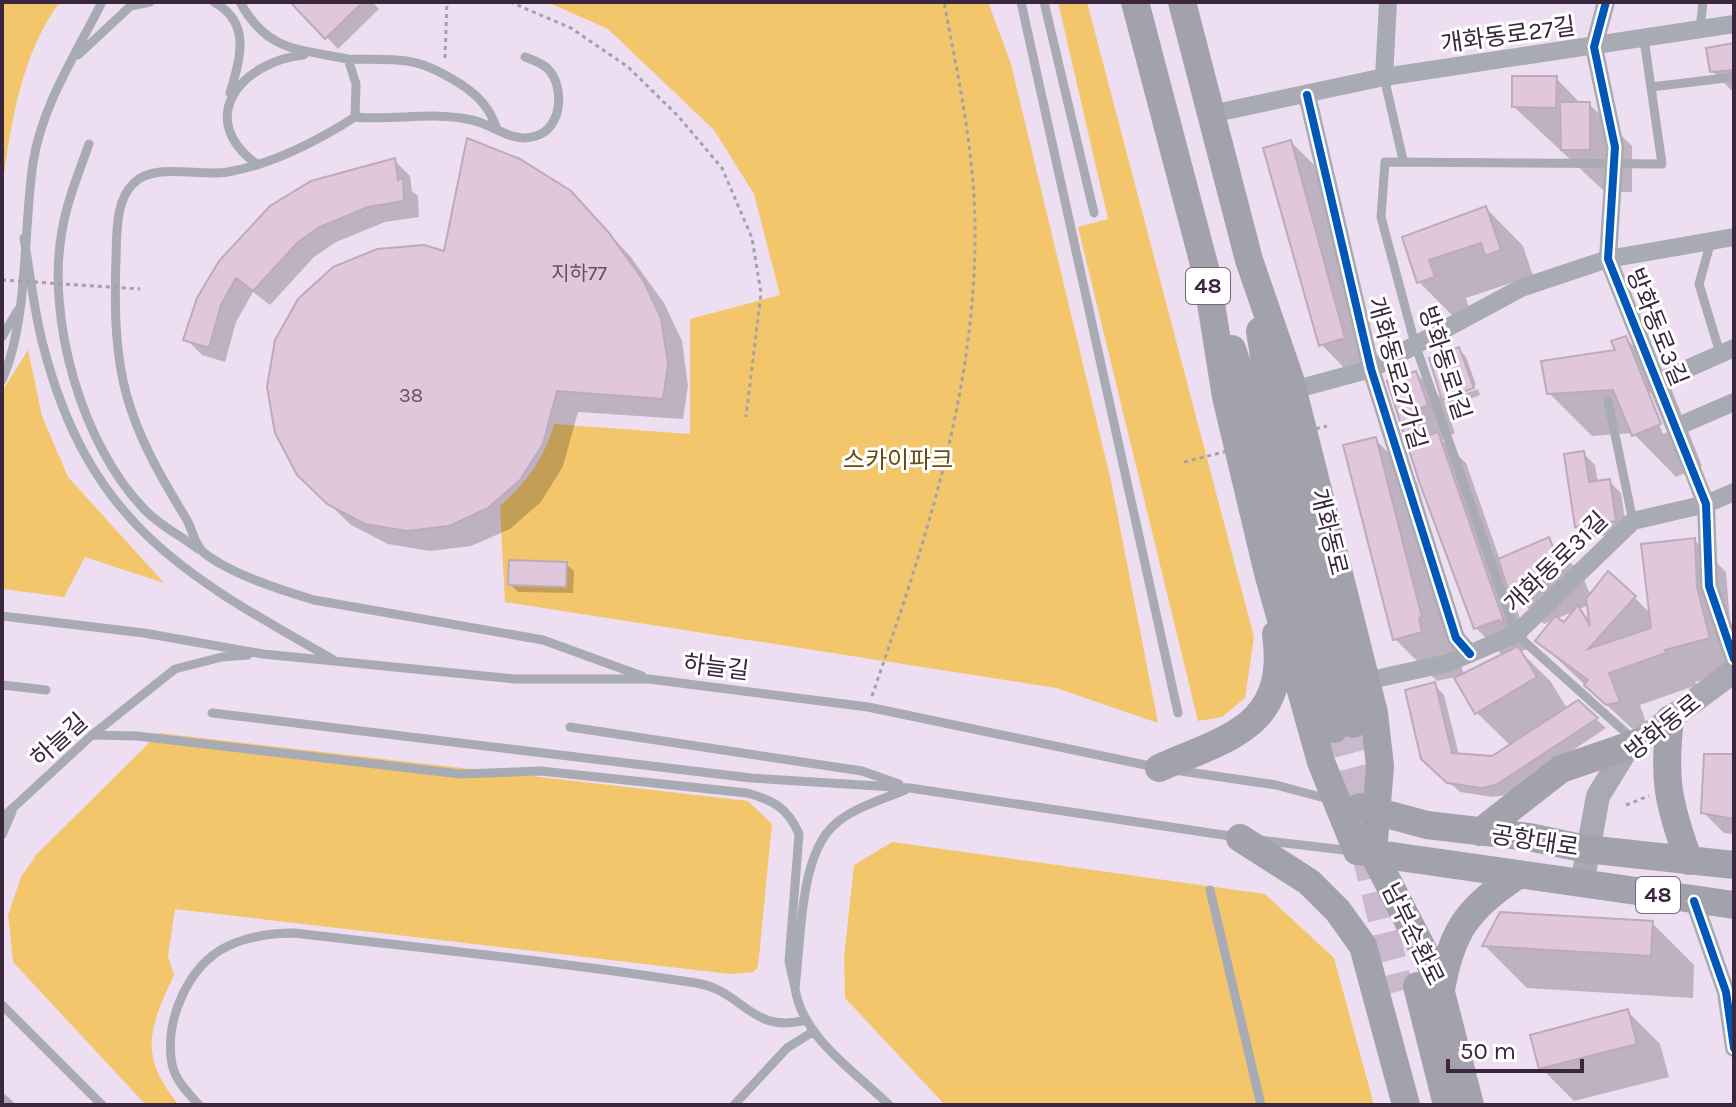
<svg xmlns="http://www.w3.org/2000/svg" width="1736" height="1107" viewBox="0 0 1736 1107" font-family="Karla,'Noto Sans KR',sans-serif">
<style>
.green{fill:#f3c66c}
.shadow{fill:#0003;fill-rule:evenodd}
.building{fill:#e0c7dc;stroke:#bdaaba;stroke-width:2}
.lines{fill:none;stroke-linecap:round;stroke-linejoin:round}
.primary-tunnel{stroke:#cab9cd;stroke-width:28;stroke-dasharray:28 14;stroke-linecap:butt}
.path{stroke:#a2a2aa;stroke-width:3;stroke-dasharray:4 4;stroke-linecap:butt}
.service{stroke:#a8abb3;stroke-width:9}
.minor{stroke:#a8abb3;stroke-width:18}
.secondary{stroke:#a8a9b3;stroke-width:24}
.primary{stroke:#a2a2ad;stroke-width:28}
.path-bridge{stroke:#a2a2aa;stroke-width:3;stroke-dasharray:4 4;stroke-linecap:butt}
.cycleway-casing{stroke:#fff;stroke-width:13}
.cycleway{stroke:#0057b8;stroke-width:8}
.labels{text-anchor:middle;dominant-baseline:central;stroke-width:6;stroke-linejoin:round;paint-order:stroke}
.number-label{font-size:20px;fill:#645066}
.shield{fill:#fff;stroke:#756878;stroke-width:2}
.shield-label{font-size:22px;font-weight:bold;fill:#3a273e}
.street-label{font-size:24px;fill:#3a273e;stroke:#fff}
.park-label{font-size:24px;fill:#684c14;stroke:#fff}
</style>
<rect width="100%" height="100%" fill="#eedef1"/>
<path class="green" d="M2 2H60C21 53 10 128 2 190Z
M547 2H988L1011 64 1111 481 1158 723 1056 688 505 602 500 506C527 482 544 459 554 424L690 434V319L780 295 754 194 714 130 608 29Z
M1058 2H1087L1254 637 1245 698 1222 717 1198 721 1078 227 1108 219Z
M28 350 42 416 68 477 164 583 85 557 64 597 2 589V391Z
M159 733 748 801 772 824 758 967 753 972 730 974 175 909 168 956 174 975C149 1029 138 1055 179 1105H146L13 962 8 915 21 877 37 854Z
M892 842 1265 894 1334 958 1374 1105H945L845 998 844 957 854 865Z"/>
<path class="shadow" d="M301 2H372L379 9 338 49 297 6Z
M1734 46V93L1712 71Z
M1556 78 1581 104H1589L1632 146V192H1605L1514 107Z
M1291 142 1324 175 1377 371 1354 378 1321 344Z
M395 161 410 176 412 191 418 196 419 217 385 222 336 242 314 257 270 305 253 292 236 322 225 362 202 355 186 339 199 299Z
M1486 208 1523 246 1537 288 1514 282 1466 298 1471 314 1456 319 1419 282 1404 238Z
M592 215 630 256 664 303 682 341 688 386 683 419 578 412 563 466 541 502 510 529 471 546 430 551 388 544 351 525 298 474 446 253Z
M1625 338 1668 380 1702 466 1676 477 1633 433 1592 436 1549 393 1618 352ZM1646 393H1651L1667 432 1663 434Z
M1458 349 1466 357 1476 385 1446 396V400L1444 399Z
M1416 373 1444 401 1455 433 1442 440 1466 463 1500 560 1548 540 1581 573 1591 596 1634 597 1651 614 1694 540 1726 572 1734 672 1695 682 1697 685 1640 705 1650 734 1640 736 1538 641 1555 619 1544 624 1510 590 1531 649 1520 651 1551 682 1568 710 1596 719 1606 728 1506 795 1493 797 1460 792 1434 769V684L1444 695 1459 755 1492 758 1511 746 1476 712 1455 677 1437 681 1395 639 1375 439 1417 482 1463 659 1460 661 1464 675 1503 656 1476 628 1390 382ZM1589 605 1591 621 1579 609ZM1577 610 1564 625 1556 619Z
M1478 389 1480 395 1452 406 1446 400Z
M1583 453 1595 465 1598 483 1609 481 1621 493 1627 532 1589 538 1577 526Z
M566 564 574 571 573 593 518 592 510 584Z
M1734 756V834L1724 833 1703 812Z
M1652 923 1694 965 1693 998 1527 988 1485 946Z
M1627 1011 1660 1044 1669 1077 1574 1101 1541 1068Z"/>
<path class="building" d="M290 2H363L325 39Z
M1734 43V70L1710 72 1706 48Z
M1512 76H1557L1556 108 1512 107Z
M1560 102H1590V150H1561Z
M467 138 520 159 571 191 609 233 643 280 661 318 668 364 663 399 557 391 543 444 520 480 488 508 449 526 407 531 365 524 327 504 297 475 275 433 267 387 275 340 298 299 333 267 377 249 424 245 444 251Z
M1291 140 1345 338 1319 346 1263 148Z
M395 158 398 180 403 178 404 201 368 207 320 227 298 242 253 291 236 278 221 305 209 348 183 340 197 298 219 261 270 206 311 181Z
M1486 206 1501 250 1485 256 1481 243 1429 260 1435 277 1417 283 1402 237Z
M1626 336 1661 424 1632 436 1613 390 1547 394 1541 361 1615 350 1611 341Z
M1459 347 1474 388 1442 400 1429 358Z
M1416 371 1428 405 1409 414 1419 439 1438 432 1505 625 1499 620 1474 629 1420 484 1387 381Z
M1376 437 1422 617 1419 618 1422 632 1393 640 1343 445Z
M1584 451 1589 482 1610 479 1616 521 1575 527 1564 454Z
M1549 537 1562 569 1509 592 1498 559Z
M1695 538 1697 587 1710 638 1665 650 1666 653 1609 673 1620 702 1606 705 1584 685 1588 680 1535 641 1555 616 1564 622 1578 605 1590 626 1586 599 1608 571 1636 596 1588 649 1651 628 1641 544Z
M509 560 567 562 566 587 508 585Z
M1518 646 1537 677 1475 714 1454 678Z
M1435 682 1452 753 1492 756 1578 700 1598 718 1496 785 1482 788 1447 783 1421 759 1405 690Z
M1704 754H1734V819L1701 813Z
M1500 912 1653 921 1651 956 1482 946Z
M1628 1009 1637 1044 1539 1069 1530 1035Z"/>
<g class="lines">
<path class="primary-tunnel" d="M1353 724 1374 808
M1334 729 1400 991"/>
<path class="path" d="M510 2 571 28 628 67 678 116 722 168 752 238 761 293 746 417
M445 58 447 2
M872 696C924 545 976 393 975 230 975 153 958 77 944 2
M1626 805 1649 796"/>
<path class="service" d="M214 2C252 23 240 59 230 93
M240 2C267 52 299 49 348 59L356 84 355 117C316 142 273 164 228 172 200 177 155 162 134 183 115 200 117 234 116 258 112 377 125 419 187 520 192 529 195 545 203 552 230 574 281 590 314 600L543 640 642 676
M1021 2 1178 713
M1044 2 1094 213
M131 6 150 2
M1700 29 1703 2
M78 55 135 2
M348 59C402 60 416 55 462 85 480 97 490 109 497 129
M1384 77 1403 160
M1651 87 1734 77
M355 117C394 121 433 111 472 120 495 125 512 144 536 136 563 128 565 85 547 68 540 62 533 60 525 57
M89 144C79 172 67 201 62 231 46 319 82 445 144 509 159 525 181 536 198 549
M258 165C193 119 242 61 304 55
M24 238C30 273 34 311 43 345 89 523 182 574 332 659
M1711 241 1699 284 1720 353
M2 337 18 310
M2 380C29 319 23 230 33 163 42 105 76 54 102 2
M1608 401 1633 521
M2 616 144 633 263 654 515 679H649L868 707 1155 767
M2 685 46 690
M212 713 751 778 910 788 1237 837
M570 727 862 771 899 784
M92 735 137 736 460 774 541 771 747 793C773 800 788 808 799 834L789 961 795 988
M1634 740 1516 634 1415 344 1381 217 1385 162 1662 164 1644 39
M1174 770 1276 785 1332 800
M2 818 92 735 175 669 222 657 248 655
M2 835 12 812
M1259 840 1352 851
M1210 890 1261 1105
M2 1005 102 1105
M2 1098 10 1105
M199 1105C188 1093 175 1080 172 1064 164 1021 188 965 228 946 249 936 272 933 295 933 429 949 563 962 696 983 743 990 751 1035 806 1020
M734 1105 787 1048 814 1031
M889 1105C856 1072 802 1038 795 988 801 943 799 858 833 826 852 808 881 800 905 790"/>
<path class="minor" d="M1606 2 1594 47 1615 147 1608 259 1706 504 1709 586 1734 659
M1384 77 1388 2
M1307 95 1371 369 1456 638 1470 654
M1211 114 1384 77 1734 24
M1657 382 1734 348
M1293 390 1371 369 1521 288 1608 259 1734 237
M1676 427 1734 402
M1366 681 1448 663 1516 634 1633 521 1706 504 1734 492
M1694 901 1726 992 1734 1048"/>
<path class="secondary" d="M1582 884 1598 796 1625 752 1734 671"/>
<path class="primary" d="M1135 2 1206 272 1226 397 1268 573 1321 762 1357 851 1734 905
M1182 2 1249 260 1290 379 1374 713 1380 766 1373 853 1437 977 1470 1105
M1260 331 1268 381 1353 724
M1232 349 1247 394 1334 729
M1670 719C1663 780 1668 803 1689 861
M1159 768C1226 738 1289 728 1276 634
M1360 807 1427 825 1529 837 1586 849 1734 865
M1480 832 1561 769 1637 743
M1240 838 1309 882 1338 911 1363 946 1406 1105
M1417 986 1447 1105
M1441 990C1451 932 1467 909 1515 877"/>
<path class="path-bridge" d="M2 280 140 289
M1184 462 1327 426"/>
<g class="cycleway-casing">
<path id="cycleway" d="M1606 2 1594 47 1615 147 1608 259 1706 504 1709 586 1734 659
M1307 95 1371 369 1456 638 1470 654
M1694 901 1726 992 1734 1048"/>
</g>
<use href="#cycleway" class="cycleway"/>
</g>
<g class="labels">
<g class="number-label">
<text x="579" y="273">지하77</text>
<text x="411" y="395">38</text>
</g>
<g class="shield">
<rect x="1186" y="268" width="44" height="36" rx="6"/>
<rect x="1636" y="877" width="44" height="36" rx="6"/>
</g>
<g class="shield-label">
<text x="1208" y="286">48</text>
<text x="1658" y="895">48</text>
</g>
<g class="street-label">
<text transform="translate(1508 35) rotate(-8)">개화동로27길</text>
<text transform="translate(1657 327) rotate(68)">방화동로3길</text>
<text transform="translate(1445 363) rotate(72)">방화동로1길</text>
<text transform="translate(1397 373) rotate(74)">개화동로27가길</text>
<text transform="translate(1329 532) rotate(76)">개화동로</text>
<text transform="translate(1556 562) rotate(-44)">개화동로31길</text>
<text transform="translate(716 667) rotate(7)">하늘길</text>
<text transform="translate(1663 727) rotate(-39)">방화동로</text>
<text transform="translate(59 740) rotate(-42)">하늘길</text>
<text transform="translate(1535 841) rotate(9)">공항대로</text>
<text transform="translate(1413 934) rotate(64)">남부순환로</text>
</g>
<g class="park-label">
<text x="898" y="460">스카이파크</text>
</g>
</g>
<rect width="1736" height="1107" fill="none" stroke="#3a273e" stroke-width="8"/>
<path d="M1448 1059v12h134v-12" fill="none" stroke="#3a273e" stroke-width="4"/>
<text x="1460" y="1059" font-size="24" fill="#3a273e" stroke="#ffffff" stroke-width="6" paint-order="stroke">50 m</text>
</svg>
